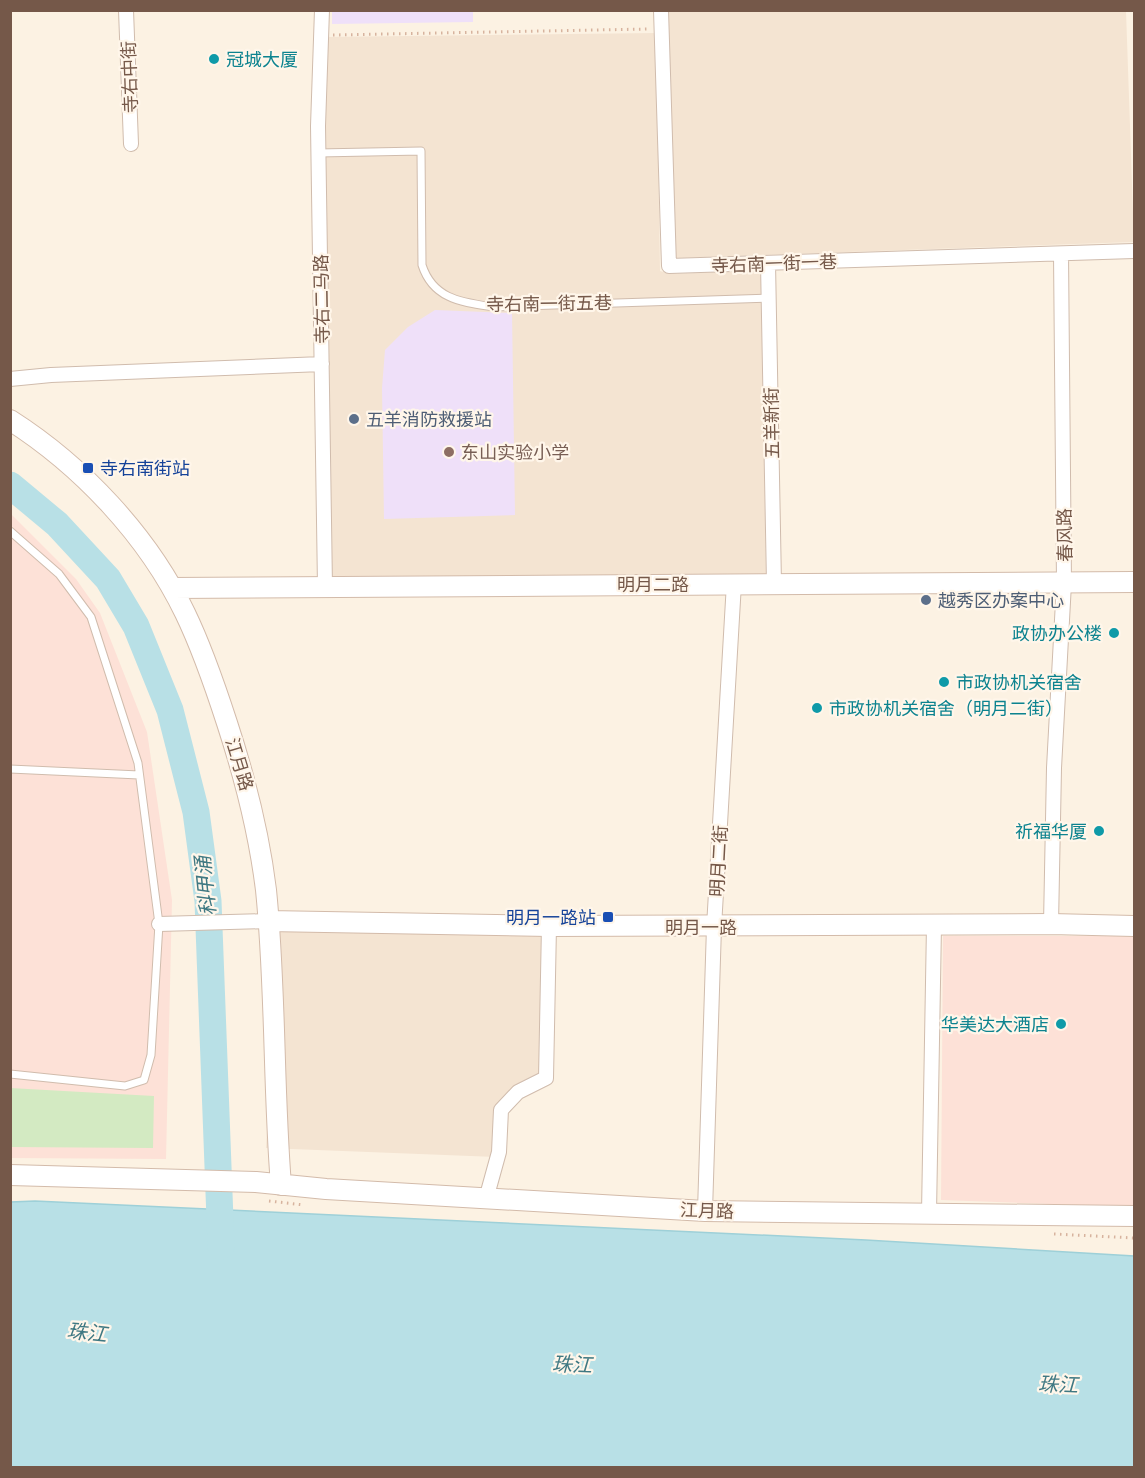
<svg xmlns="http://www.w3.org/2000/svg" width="1145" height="1478" viewBox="0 0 1145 1478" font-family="Manrope,'Noto Sans SC',sans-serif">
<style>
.residential{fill:#f4e4d2}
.commercial{fill:#fde1d7}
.education{fill:#efe0f9}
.green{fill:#d3eac2}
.water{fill:#b8e0e6;stroke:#9ed0d8;stroke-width:1.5}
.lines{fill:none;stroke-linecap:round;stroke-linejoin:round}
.river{stroke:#b8e0e6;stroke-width:27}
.lane-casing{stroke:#d0bcad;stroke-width:9}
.street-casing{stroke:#d0bcad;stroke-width:16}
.secondary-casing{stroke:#d3bbaa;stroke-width:22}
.path{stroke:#d7b39e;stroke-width:3;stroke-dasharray:1.5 4.5;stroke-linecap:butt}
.lane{stroke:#fff;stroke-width:7}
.street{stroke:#fff;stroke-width:14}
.secondary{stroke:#fff;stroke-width:20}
.culture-dot{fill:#0f9aa8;stroke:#fff6ea;stroke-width:2}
.service-dot{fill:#5c6f8a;stroke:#fff6ea;stroke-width:2}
.education-dot{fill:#8d6e63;stroke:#fff6ea;stroke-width:2}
.transit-dot{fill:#1a4fb4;stroke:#fff6ea;stroke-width:2}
.labels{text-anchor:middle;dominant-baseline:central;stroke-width:4.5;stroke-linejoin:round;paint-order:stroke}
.culture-label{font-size:18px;fill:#0d838f;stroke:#fff6ea;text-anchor:start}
.street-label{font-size:18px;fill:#755849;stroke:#fff6ea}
.service-label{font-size:18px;fill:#4e5e75;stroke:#fff6ea;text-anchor:start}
.education-label{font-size:18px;fill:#785e54;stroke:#fff6ea;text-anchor:start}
.transit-label{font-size:18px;fill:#164399;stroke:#fff6ea;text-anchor:start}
.water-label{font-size:20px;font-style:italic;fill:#3f7882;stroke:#fff6ea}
</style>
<rect width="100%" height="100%" fill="#fcf2e3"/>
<path class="residential" d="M666 11H1126L1134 242 675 258Z
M656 33 660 271 671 274 761 270 766 577 332 578 321 116 324 37Z
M279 929 546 935 543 1077 499 1108 496 1157 266 1148Z"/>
<path class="commercial" d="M10 513 76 579 100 613 147 732 172 900 166 1159 11 1158Z
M943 936H1134V1207L941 1200Z"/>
<path class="education" d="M332 11H473V22L332 24Z
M435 310 512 313 515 515 384 519 382 388 385 350 408 327Z"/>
<path class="green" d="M10 1088 154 1096 153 1148 11 1147Z"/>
<path class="water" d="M35 1201 866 1240 1134 1256V1467H11V1202Z"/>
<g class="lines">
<path class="river" d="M10 485 57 524 108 579 136 626 170 710 196 812 208 901 221 1246"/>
<g class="lane-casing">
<path id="lane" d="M318 153 421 151 422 265C433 299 461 302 493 307L769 298
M10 531 59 574 91 617 138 763 159 924 151 1055 144 1080 125 1086 10 1074
M10 769 139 775"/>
</g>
<g class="street-casing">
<path id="street" d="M126 10 131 144
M322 10 318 126 325 587
M661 10 669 266 1134 251
M768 263 774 584
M10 379 51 375 322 364
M159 924 268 921
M1051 924 1054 768 1064 583 1061 254
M486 1199 499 1152 501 1110 518 1092 546 1078 549 926
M705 1211 714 927 734 583
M929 1213 934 925"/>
</g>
<g class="secondary-casing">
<path id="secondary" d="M10 420C82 466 148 536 185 613 202 648 215 686 227 723 245 778 259 833 266 890 276 988 273 1087 281 1185
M172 588 1134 582
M268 921 549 926 1051 924 1134 926
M10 1175 256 1182 326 1189 705 1211 1134 1216"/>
</g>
<path class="path" d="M333 35 648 29
M269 1201 304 1205
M1054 1234 1134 1238"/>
<use href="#lane" class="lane"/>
<use href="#street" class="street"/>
<use href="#secondary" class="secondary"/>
</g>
<g class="culture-dot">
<circle cx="214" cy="59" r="6"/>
<circle cx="1114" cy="633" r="6"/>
<circle cx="944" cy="682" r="6"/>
<circle cx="817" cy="708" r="6"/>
<circle cx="1099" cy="831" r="6"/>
<circle cx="1061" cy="1024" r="6"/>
</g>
<g class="service-dot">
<circle cx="354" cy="419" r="6"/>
<circle cx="926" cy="600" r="6"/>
</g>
<circle class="education-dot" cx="449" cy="452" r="6"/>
<g class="transit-dot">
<rect x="82" y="462" width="12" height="12" rx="3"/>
<rect x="602" y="911" width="12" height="12" rx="3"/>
</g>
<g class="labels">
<g class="culture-label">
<text x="226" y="59">冠城大厦</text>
<text x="1102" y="633" text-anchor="end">政协办公楼</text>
<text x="956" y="682">市政协机关宿舍</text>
<text x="829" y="708">市政协机关宿舍（明月二街）</text>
<text x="1087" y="831" text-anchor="end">祈福华厦</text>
<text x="1049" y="1024" text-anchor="end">华美达大酒店</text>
</g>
<g class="street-label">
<text transform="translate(129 77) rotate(-92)">寺右中街</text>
<text transform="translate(774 263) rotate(-2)">寺右南一街一巷</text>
<text transform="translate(321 299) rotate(-91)">寺右二马路</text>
<text transform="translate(549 303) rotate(-1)">寺右南一街五巷</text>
<text transform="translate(771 423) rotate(-91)">五羊新街</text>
<text transform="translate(1064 535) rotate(-91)">春风路</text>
<text x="653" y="584">明月二路</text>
<text transform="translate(240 764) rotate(73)">江月路</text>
<text transform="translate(718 861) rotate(-87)">明月二街</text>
<text x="701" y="927">明月一路</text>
<text transform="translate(707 1210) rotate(2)">江月路</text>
</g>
<g class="service-label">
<text x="366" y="419">五羊消防救援站</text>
<text x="938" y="600">越秀区办案中心</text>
</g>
<g class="education-label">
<text x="461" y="452">东山实验小学</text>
</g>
<g class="transit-label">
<text x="100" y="468">寺右南街站</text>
<text x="596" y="917" text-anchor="end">明月一路站</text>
</g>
<g class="water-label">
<text transform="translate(205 886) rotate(-96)">科甲涌</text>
<text transform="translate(87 1332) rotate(6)">珠江</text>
<text transform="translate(572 1364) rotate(2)">珠江</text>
<text transform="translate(1058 1384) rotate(2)">珠江</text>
</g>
</g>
<rect width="1145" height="1478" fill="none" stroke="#755849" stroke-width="24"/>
</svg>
